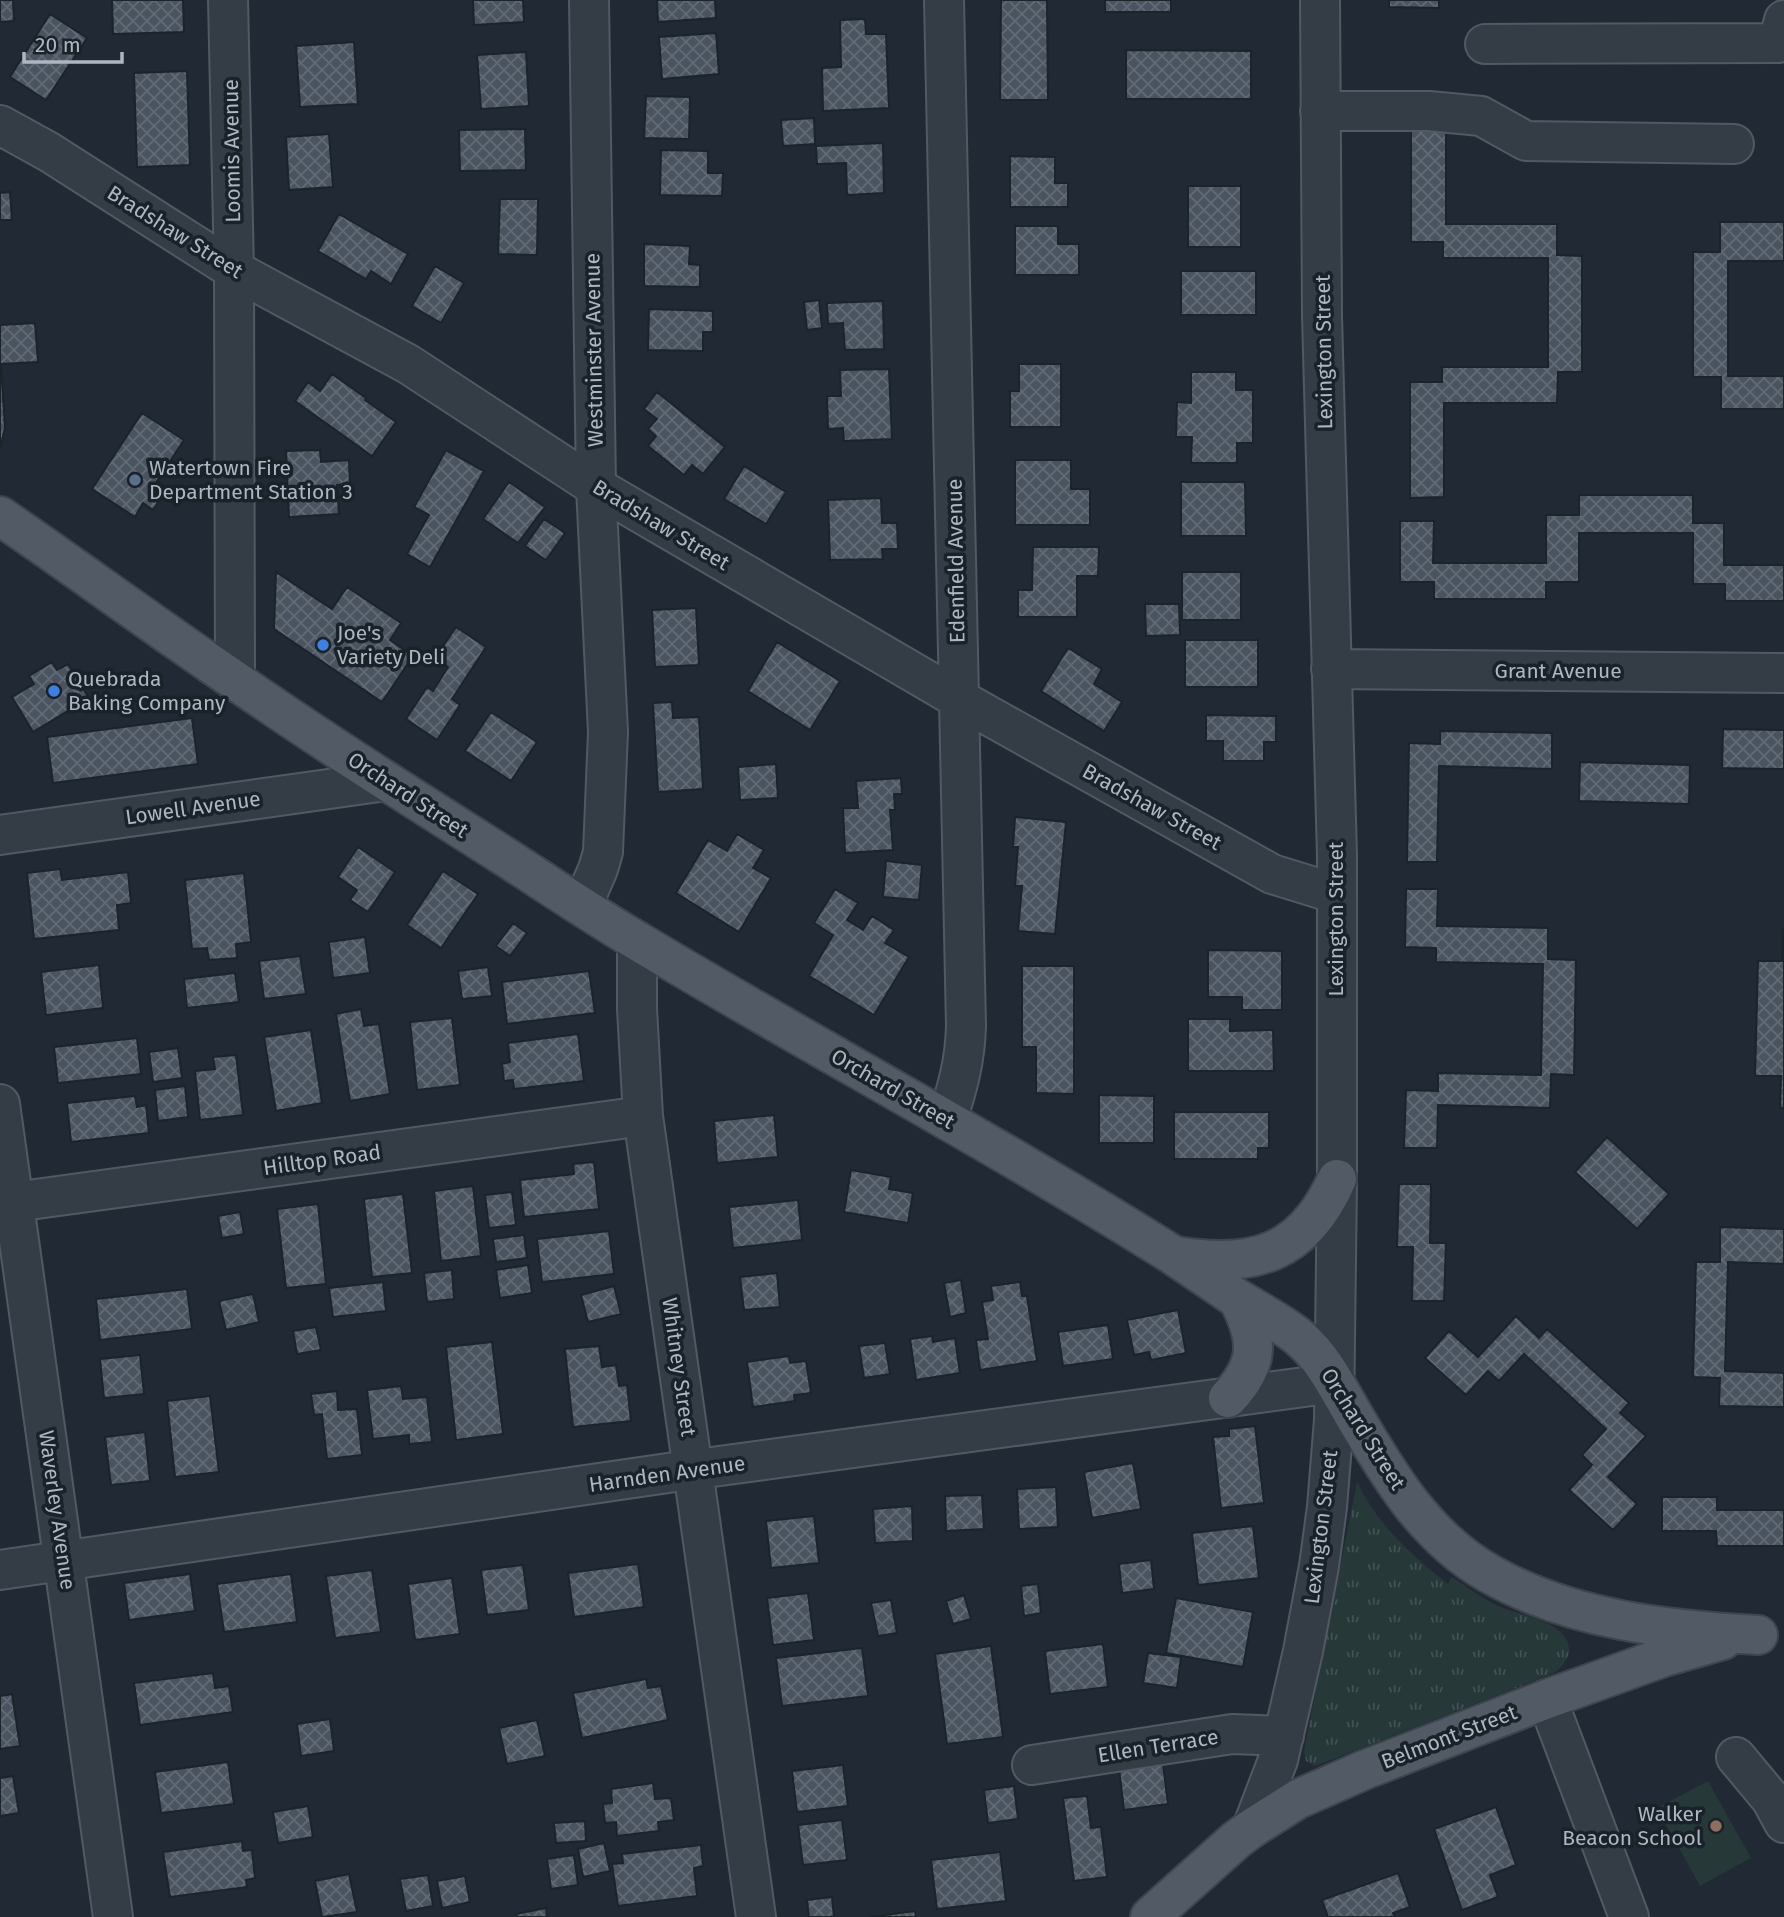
<svg xmlns="http://www.w3.org/2000/svg" width="1784" height="1917" viewBox="0 0 1784 1917" font-family="'Fira Sans',sans-serif">
<style>
.grass{fill:#263837}
.park{fill:url(#park-tufts)}
.building{fill:url(#building-cross-hatch);stroke:#1b232b;stroke-width:2}
.lines{fill:none;stroke-linecap:round;stroke-linejoin:round}
.minor-casing{stroke:#515963;stroke-width:42}
.major-casing{stroke:#3d454e;stroke-width:42}
.minor{stroke:#343c45;stroke-width:38}
.major{stroke:#525b65;stroke-width:38}
.service-dot{fill:#5c6f8a;stroke:#192129;stroke-width:2.5}
.shop-dot{fill:#3f7fe0;stroke:#192129;stroke-width:2.5}
.education-dot{fill:#8d6e63;stroke:#192129;stroke-width:2.5}
.labels{text-anchor:middle;dominant-baseline:central;stroke-width:7;stroke-linejoin:round;paint-order:stroke}
.street-label{font-size:21px;fill:#aeb6c2;stroke:#192129}
.poi-label{font-size:21px;fill:#aeb6c2;stroke:#192129;text-anchor:start}
</style>
<defs>
<pattern id="park-tufts" width="24" height="20" patternUnits="userSpaceOnUse" patternTransform="scale(1.75)"><rect width="24" height="20" fill="#263837"/><path d="M3 7l-1-3M5 7V3M7 7l1-3M15 17l-1-3M17 17v-4M19 17l1-3" fill="none" stroke="#435352"/></pattern>
<pattern id="building-cross-hatch" width="8" height="8" patternUnits="userSpaceOnUse" patternTransform="scale(1.75)"><rect width="8" height="8" fill="#495460"/><path d="M0 0l8 8M0 8l8-8" fill="none" stroke="#616a75"/></pattern>
</defs>
<rect width="100%" height="100%" fill="#212a34"/>
<path class="grass" d="M1708 1781 1751 1858 1700 1886 1657 1808Z"/>
<path class="park" d="M1357 1482C1377 1524 1411 1555 1448 1584L1452 1577C1466 1586 1479 1596 1494 1604 1515 1615 1571 1621 1569 1651 1568 1660 1562 1667 1554 1673L1315 1766 1306 1761 1304 1751Z"/>
<path class="building" d="M0 0H13L14 21 0 22Z
M112 0H183L184 32 113 34Z
M473 0H523L524 22 474 25Z
M657 0H715L716 18 658 22Z
M1001 0H1047L1048 100H1000Z
M1105 0H1171V12H1105Z
M1389 0H1439V8L1389 7Z
M50 14 87 38 46 100 10 77Z
M865 19 866 34H886L889 108 823 111 822 68 841 67 840 20Z
M716 33 719 74 662 79 659 37Z
M354 42 358 104 300 107 296 46Z
M1126 50 1251 51V99H1126Z
M526 52 529 106 481 109 477 55Z
M187 71 190 165 137 167 134 73Z
M646 96 690 97 689 139 644 138Z
M814 118 815 144 783 146 781 120Z
M1411 127H1446V224H1557V255L1582 256V372H1558L1557 403H1444V497L1410 498V382H1442V367H1548V258H1443V242H1411Z
M525 129 526 170 460 171 459 130Z
M329 134 333 187 289 190 286 137Z
M883 143 884 193 847 195 846 163 817 164 816 146Z
M661 150 708 151V173H723L722 196 660 195Z
M1010 156 1055 157V183H1068V207H1010Z
M1188 186H1241V247H1188Z
M10 192 12 220H0V193Z
M500 199H538L537 255 498 254Z
M339 214 408 254 391 284 371 271 366 279 318 251Z
M1720 222H1784V261H1728V376H1784V409H1721V377H1693V252H1720Z
M1015 226H1058V244H1079V275H1015Z
M644 244 690 246 689 264 700 265V287L644 286Z
M435 266 464 283 441 323 412 306Z
M1181 271H1256V315H1181Z
M819 300 822 328 807 330 804 302Z
M883 301 884 349 845 350 843 323 828 324 827 303Z
M649 309 713 311V332H703V351L648 350Z
M35 323 38 362 1 364 5 428 0 449V325Z
M1019 364H1061V427H1010V391H1019Z
M889 369 892 439 844 441 843 428 828 429 827 396H841L840 370Z
M1191 372H1236V390H1253V443H1237V463H1191L1192 437H1176L1177 402 1191 403Z
M332 374 366 398 365 400 396 422 372 456 295 401 308 382 320 391Z
M657 392 725 447 703 474 692 465 684 475 648 446 656 436 648 429 657 419 644 409Z
M142 413 184 440 157 481 167 488 153 510 143 503 135 517 92 489Z
M320 450 321 462 349 460 350 484 337 485 339 514 289 517 286 451Z
M446 450 484 471 430 567 407 554 429 515 414 507Z
M1015 460H1071V489H1090V525H1015Z
M744 466 786 492 766 524 724 499Z
M509 482 545 507 518 543 483 519Z
M1181 482H1245L1246 536H1181Z
M1579 495H1693V523H1724V565H1784V601H1725V584H1693V533H1579V582H1546V599H1434V582H1400V521H1434L1433 563H1546V515H1579Z
M881 498 882 523H897L898 549H882L883 559 830 560 828 500Z
M544 519 565 533 546 560 525 546Z
M1033 547H1099L1098 576H1077V617H1018V590H1032Z
M276 572 332 609 347 587 401 623 390 640 413 656 382 702 274 629Z
M1182 572H1241V620H1182Z
M1145 604H1179L1180 635 1146 636Z
M696 608 699 665 655 667 652 610Z
M456 627 486 647 452 699 460 705 437 740 406 719 427 687 433 691 448 667 435 658Z
M1185 640H1258V687H1185Z
M777 642 840 681 810 730 748 691Z
M1068 648 1102 669 1094 684 1122 702 1104 731 1041 691Z
M52 662 57 670 68 664 89 698 33 732 12 697 34 684 29 676Z
M672 702 673 718 699 717 703 789 658 792 653 703Z
M491 712 537 742 511 781 465 751Z
M1206 715 1276 716V742H1264V761H1223V741H1206Z
M192 718 198 764 53 783 47 737Z
M1723 729 1784 730V769L1722 768Z
M1440 731 1552 733V769L1439 766 1437 862H1407L1409 743 1440 744Z
M1580 762 1690 765 1689 804 1579 801Z
M776 764 778 798 740 800 738 767Z
M901 778 902 794H894L895 810H890L893 850 845 853 843 808H858L856 781Z
M1015 817 1066 822 1055 934 1018 931 1022 886H1015L1018 847H1013Z
M737 834 764 850 753 868 771 878 739 932 676 893 708 840 727 851Z
M358 847 395 872 368 912 350 900 357 890 338 877Z
M886 861 922 865 919 900 883 897Z
M60 869 62 880 128 872 131 903 117 905 119 930 34 939 27 873Z
M443 871 478 894 441 948 407 925Z
M244 873 251 942 236 944 237 958 209 960 207 948 192 949 185 880Z
M835 889 858 903 847 920 863 930 872 916 894 930 885 943 909 957 874 1015 809 976 833 935 814 923Z
M1406 889H1438L1437 926 1548 928V959L1576 960 1574 1075 1551 1074 1550 1108 1438 1105 1437 1148H1404L1406 1090 1438 1091V1073L1541 1075 1543 964 1436 962V948L1405 947Z
M513 923 527 933 510 956 496 946Z
M1783 928H1784V1108H1780L1781 1076H1755L1758 961H1782Z
M365 937 370 973 333 978 329 942Z
M1208 950 1282 951V1010H1242V997H1208Z
M300 956 306 994 264 999 259 961Z
M99 965 103 1008 46 1015 41 972Z
M1022 966H1074V1094L1036 1093V1047H1022Z
M488 967 492 996 462 999 458 971Z
M589 971 595 1013 507 1024 502 982Z
M235 973 239 1002 187 1008 184 979Z
M361 1009 364 1026 379 1024 390 1094 350 1101 336 1014Z
M452 1018 460 1085 417 1090 410 1022Z
M1188 1019H1230V1031L1273 1030 1274 1071H1188Z
M311 1030 322 1103 276 1111 264 1037Z
M578 1034 584 1081 514 1089 513 1080 504 1081 502 1064 510 1062 508 1043Z
M137 1038 141 1074 58 1083 54 1047Z
M178 1048 182 1078 153 1082 149 1052Z
M236 1055 243 1115 200 1120 195 1071 215 1069 213 1057Z
M185 1086 188 1117 158 1121 155 1090Z
M1099 1095 1154 1096V1143H1099Z
M135 1096 137 1107 146 1105 149 1133 71 1142 67 1103Z
M1174 1112H1269V1148H1258V1159H1174Z
M774 1115 778 1157 717 1163 714 1121Z
M1607 1137 1669 1194 1637 1229 1575 1172Z
M594 1162 599 1209 524 1217 520 1180 574 1174 573 1164Z
M851 1170 891 1177 889 1189 913 1193 908 1223 844 1212Z
M1399 1184H1431L1430 1243H1446L1444 1301H1412L1413 1247H1397Z
M473 1186 481 1256 441 1261 434 1191Z
M512 1192 516 1225 489 1228 485 1195Z
M403 1194 412 1273 372 1277 364 1199Z
M798 1200 802 1240 733 1248 729 1207Z
M318 1204 326 1284 286 1288 277 1209Z
M240 1212 244 1234 222 1238 218 1216Z
M1720 1227 1784 1229V1264L1728 1262 1725 1371 1784 1373V1407L1719 1406 1720 1378 1693 1377 1696 1262H1720Z
M609 1231 614 1274 542 1282 537 1239Z
M524 1235 527 1258 496 1262 493 1239Z
M528 1265 532 1293 500 1298 496 1270Z
M452 1270 454 1299 427 1302 424 1273Z
M777 1273 780 1307 744 1310 740 1277Z
M961 1280 966 1313 950 1317 944 1283Z
M383 1282 386 1311 333 1317 329 1288Z
M1020 1282 1022 1296H1027L1037 1361 980 1370 976 1340 988 1339 982 1302 993 1300 991 1286Z
M614 1286 621 1314 588 1322 581 1295Z
M187 1289 192 1329 100 1340 96 1299Z
M253 1294 259 1322 226 1330 219 1301Z
M1178 1310 1186 1353 1151 1360 1149 1352 1134 1355 1127 1320Z
M1516 1316 1539 1338 1547 1329 1629 1403 1620 1413 1646 1436 1608 1477 1637 1504 1613 1530 1569 1490 1592 1465 1582 1455 1606 1429 1524 1354 1499 1381 1488 1371 1466 1395 1425 1358 1449 1331 1478 1357Z
M1108 1325 1113 1359 1063 1366 1058 1332Z
M316 1327 321 1350 297 1354 293 1331Z
M932 1336 933 1342 955 1338 960 1373 916 1380 910 1339Z
M492 1342 503 1434 456 1440 446 1347Z
M885 1343 890 1374 864 1378 859 1346Z
M599 1346 602 1367 616 1365 619 1386 627 1385 631 1421 573 1427 565 1349Z
M140 1355 144 1394 104 1398 100 1359Z
M789 1356 790 1363 806 1361 811 1393 794 1395 795 1401 753 1407 747 1362Z
M401 1386 403 1399 427 1397 432 1442 409 1444V1435L373 1439 367 1390Z
M337 1391 338 1410 357 1409 362 1455 327 1459 322 1414 314 1415 311 1394Z
M210 1396 219 1472 175 1477 167 1401Z
M1255 1426 1264 1503 1221 1508 1213 1437 1229 1436V1429Z
M145 1432 150 1481 111 1485 105 1437Z
M1133 1463 1141 1509 1092 1518 1084 1472Z
M1056 1487 1058 1527 1019 1529 1017 1489Z
M982 1495 984 1529 946 1531 945 1496Z
M1662 1497H1717V1510H1784V1546H1717L1716 1531H1662Z
M912 1506 913 1541 875 1543 873 1509Z
M814 1516 819 1563 771 1568 766 1521Z
M1253 1526 1259 1578 1198 1585 1192 1533Z
M1151 1560 1154 1589 1122 1593 1119 1564Z
M638 1564 644 1607 574 1617 568 1573Z
M523 1565 529 1610 487 1615 481 1570Z
M372 1570 381 1632 335 1638 326 1576Z
M190 1574 195 1611 129 1620 124 1583Z
M291 1574 297 1622 224 1632 217 1584Z
M452 1578 460 1634 415 1640 408 1584Z
M1038 1584 1041 1613 1024 1616 1021 1586Z
M808 1593 814 1640 773 1645 767 1598Z
M964 1595 971 1619 953 1624 946 1601Z
M1176 1598 1253 1612 1243 1667 1166 1653Z
M891 1600 897 1633 878 1636 871 1603Z
M1103 1644 1108 1687 1050 1694 1045 1651Z
M991 1646 1003 1737 947 1744 935 1654Z
M862 1648 868 1696 782 1706 776 1658Z
M1148 1653 1181 1657 1177 1688 1143 1683Z
M213 1673 215 1688 229 1686 233 1712 140 1725 134 1683Z
M646 1679 648 1688 661 1686 668 1720 582 1738 573 1693Z
M12 1694 20 1746 0 1749V1696Z
M330 1719 334 1751 301 1756 297 1724Z
M537 1720 545 1756 507 1764 499 1728Z
M228 1762 234 1804 161 1813 155 1772Z
M1163 1764 1168 1804 1124 1810 1119 1769Z
M843 1765 848 1806 797 1812 792 1771Z
M13 1776 19 1813 0 1816V1778Z
M653 1783 655 1799 671 1798 674 1820 658 1822 659 1831 617 1836 616 1822 605 1823 603 1804 612 1803 611 1789Z
M1014 1786 1018 1819 988 1823 984 1790Z
M1087 1796 1091 1828 1101 1827 1107 1877 1074 1881 1063 1798Z
M308 1806 313 1837 278 1843 273 1812Z
M1496 1807 1516 1865 1490 1875 1498 1897 1462 1910 1434 1829Z
M842 1820 847 1860 803 1865 798 1825Z
M585 1821 586 1841 556 1843 554 1823Z
M242 1841 243 1851 252 1850 255 1878 246 1880 247 1887 170 1897 163 1852Z
M604 1843 610 1871 583 1877 578 1849Z
M701 1845 703 1866 694 1868 697 1896 618 1906 612 1864 623 1863 622 1854Z
M1000 1852 1006 1901 937 1909 931 1860Z
M574 1855 578 1885 551 1889 547 1859Z
M1398 1873 1410 1907 1393 1913 1395 1917H1328L1322 1900Z
M349 1874 357 1912 322 1917 315 1881Z
M428 1875 433 1906 406 1911 400 1879Z
M465 1876 470 1902 442 1908 437 1881Z
M832 1897 834 1917H809L807 1900Z
M546 1908 547 1917H517L516 1914Z
M915 1911 916 1917H870Z"/>
<g class="lines">
<g class="minor-casing">
<path id="minor" d="M228 0 234 270 235 681
M944 0 966 1026C965 1061 958 1086 947 1120
M1485 44 1778 43 1784 20
M1320 111H1429L1481 116 1526 141 1734 144
M0 125 49 152 234 270 408 364 596 487 959 699 1272 874 1337 894
M1331 669 1784 673
M0 835 386 781
M582 906 598 869 603 852 608 732 596 487 589 0
M637 941V1009L643 1116 756 1917
M0 1104 113 1917
M0 1204 643 1116
M0 1570 675 1472 1334 1383
M1547 1699 1629 1917
M1736 1757 1771 1799 1784 1823
M1032 1765 1232 1734 1284 1736
M1252 1828 1278 1760 1303 1651 1319 1566 1327 1507 1334 1420 1337 1179V856L1322 316 1320 0"/>
</g>
<g class="major-casing">
<path id="major" d="M0 516C79 570 156 627 236 681 324 742 414 799 504 856 549 885 593 915 639 942 816 1048 998 1145 1173 1255 1194 1269 1214 1283 1235 1297 1253 1308 1272 1318 1289 1330 1320 1350 1335 1384 1353 1414 1389 1476 1426 1538 1490 1574 1571 1620 1667 1630 1758 1635
M1176 1256C1253 1269 1304 1254 1337 1179
M1228 1398C1260 1364 1259 1340 1238 1299
M1150 1917 1236 1840 1252 1828 1298 1799 1364 1770 1547 1699 1664 1657 1723 1640"/>
</g>
<use href="#minor" class="minor"/>
<use href="#major" class="major"/>
</g>
<circle class="service-dot" cx="135" cy="480" r="7"/>
<g class="shop-dot">
<circle cx="323" cy="645" r="7"/>
<circle cx="54" cy="691" r="7"/>
</g>
<circle class="education-dot" cx="1716" cy="1826" r="7"/>
<g class="labels">
<g class="street-label">
<text transform="translate(232 151) rotate(-91)">Loomis Avenue</text>
<text transform="translate(175 232) rotate(32)">Bradshaw Street</text>
<text transform="translate(594 350) rotate(-91)">Westminster Avenue</text>
<text transform="translate(1324 352) rotate(-91)">Lexington Street</text>
<text transform="translate(661 525) rotate(31)">Bradshaw Street</text>
<text transform="translate(956 561) rotate(-91)">Edenfield Avenue</text>
<text x="1558" y="671">Grant Avenue</text>
<text transform="translate(408 795) rotate(33)">Orchard Street</text>
<text transform="translate(1152 807) rotate(29)">Bradshaw Street</text>
<text transform="translate(193 808) rotate(-8)">Lowell Avenue</text>
<text transform="translate(1336 919) rotate(-90)">Lexington Street</text>
<text transform="translate(893 1089) rotate(30)">Orchard Street</text>
<text transform="translate(322 1160) rotate(-8)">Hilltop Road</text>
<text transform="translate(679 1367) rotate(82)">Whitney Street</text>
<text transform="translate(1363 1429) rotate(58)">Orchard Street</text>
<text transform="translate(667 1474) rotate(-8)">Harnden Avenue</text>
<text transform="translate(57 1510) rotate(82)">Waverley Avenue</text>
<text transform="translate(1321 1527) rotate(-83)">Lexington Street</text>
<text transform="translate(1449 1737) rotate(-21)">Belmont Street</text>
<text transform="translate(1158 1746) rotate(-9)">Ellen Terrace</text>
</g>
<g class="poi-label">
<text x="149" y="468">Watertown Fire<tspan x="149" dy="24">Department Station 3</tspan></text>
<text x="337" y="633">Joe's<tspan x="337" dy="24">Variety Deli</tspan></text>
<text x="68" y="679">Quebrada<tspan x="68" dy="24">Baking Company</tspan></text>
<text x="1702" y="1814" text-anchor="end">Walker<tspan x="1702" dy="24">Beacon School</tspan></text>
</g>
</g>
<path d="M24 52v10h98v-10" fill="none" stroke="#aeb6c2" stroke-width="3.5"/>
<text x="35" y="52" font-size="21" fill="#aeb6c2" stroke="#192129" stroke-width="5" paint-order="stroke">20 m</text>
</svg>
